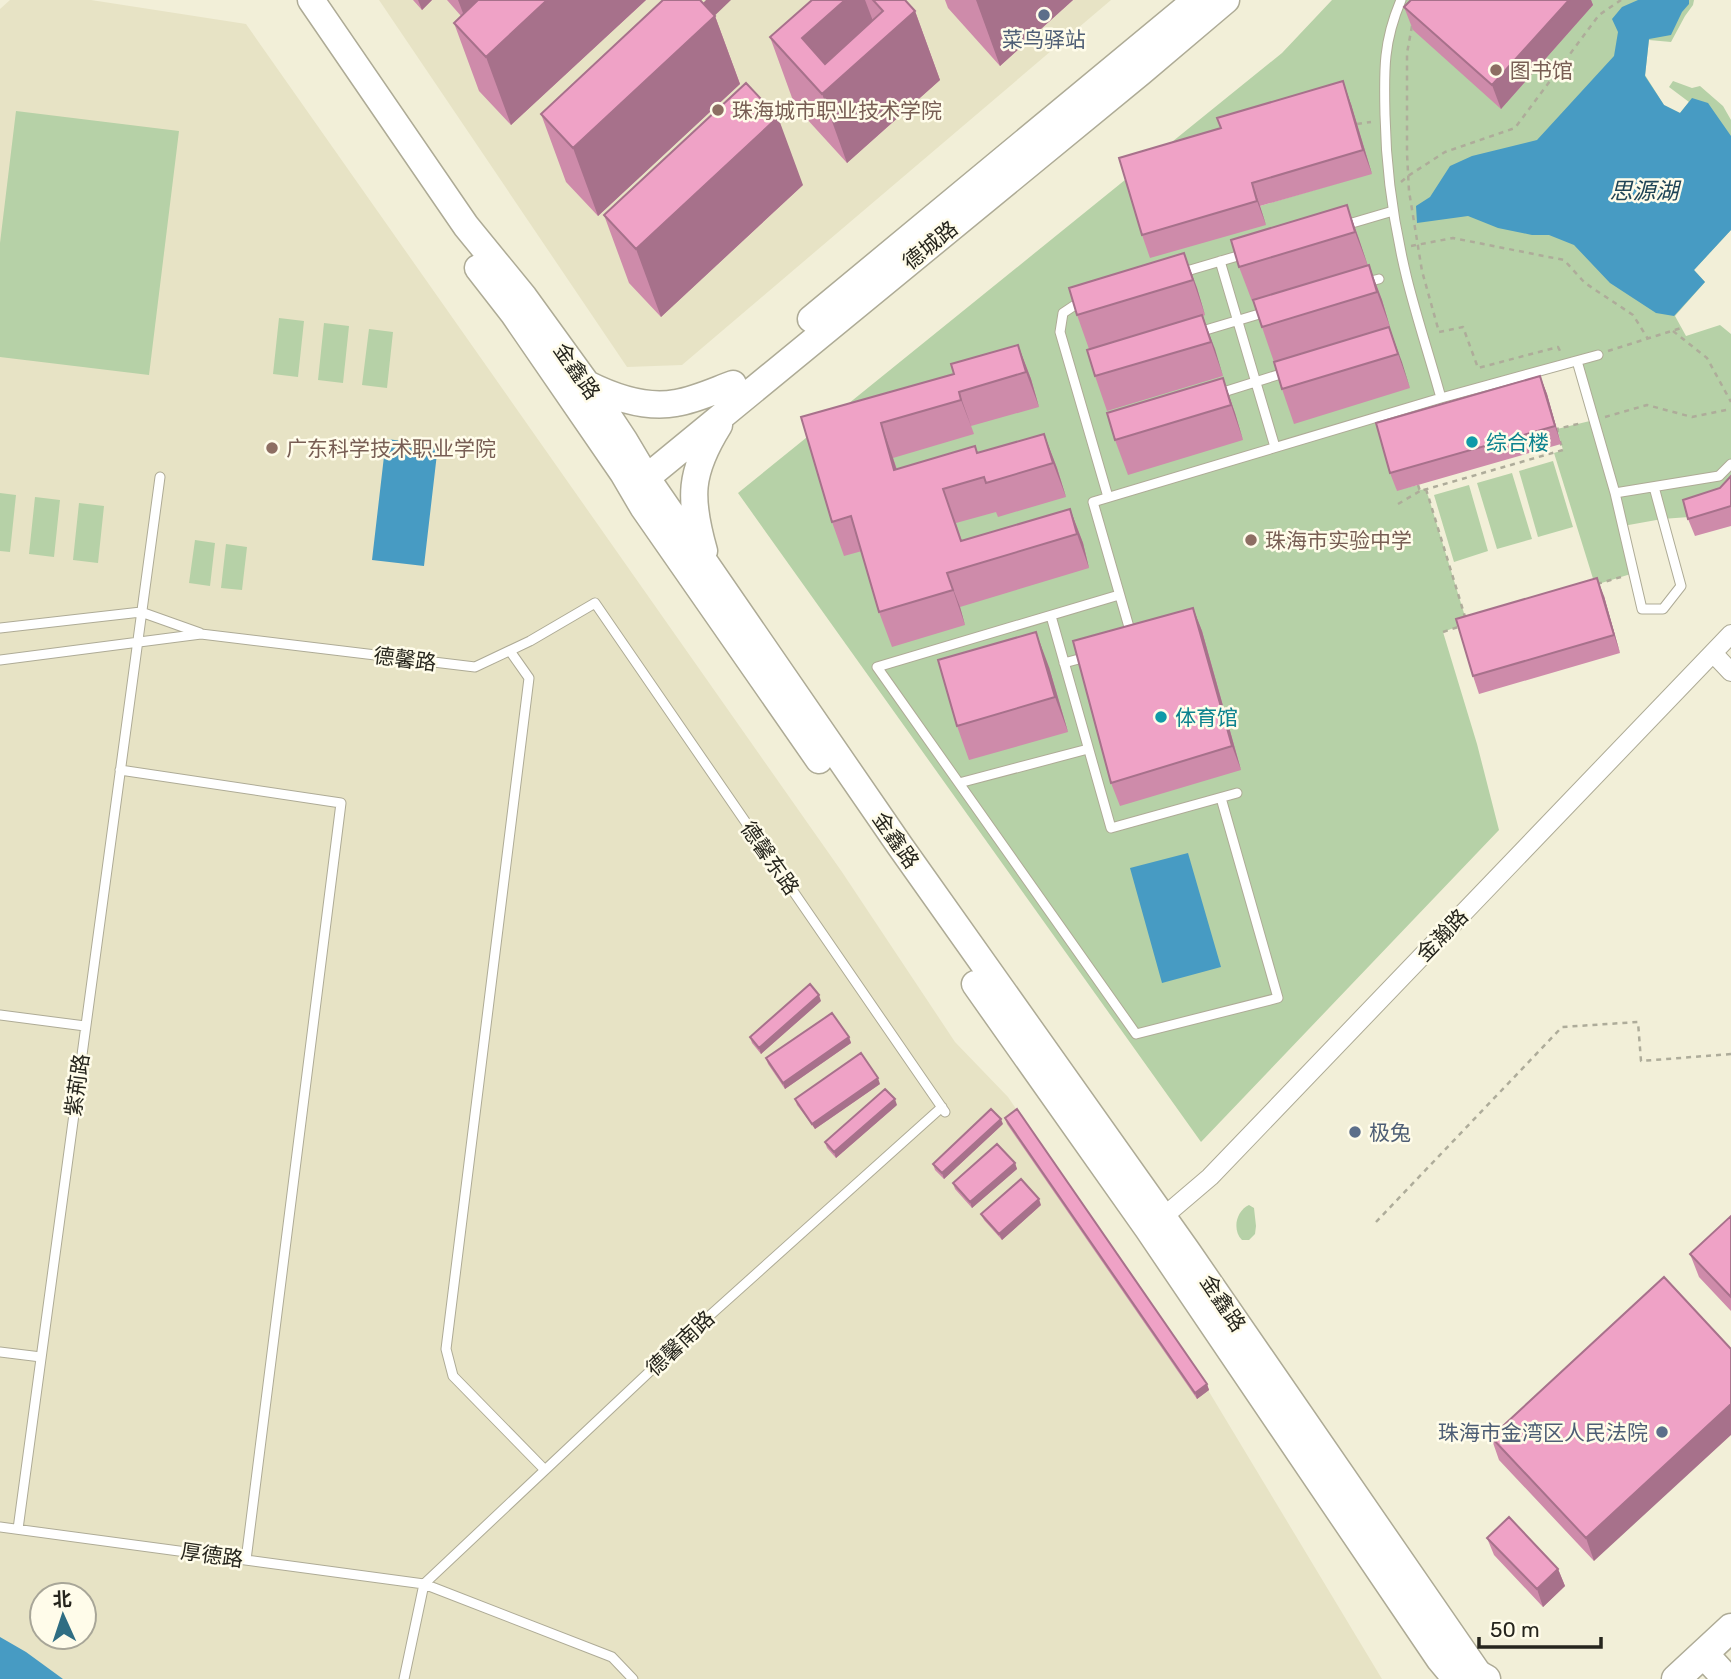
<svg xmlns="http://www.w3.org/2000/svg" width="1731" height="1679" viewBox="0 0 1731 1679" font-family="Rubik,'Noto Sans SC',sans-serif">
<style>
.built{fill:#e7e3c5;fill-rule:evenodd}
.green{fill:#b6d1a7;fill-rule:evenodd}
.water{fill:#479bc3}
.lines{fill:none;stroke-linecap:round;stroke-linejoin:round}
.lane-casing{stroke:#aeab96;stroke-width:11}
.street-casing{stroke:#aeab96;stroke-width:20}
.secondary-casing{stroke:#aeab96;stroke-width:29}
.primary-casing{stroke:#aeab96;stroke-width:31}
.path{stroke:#aeac9a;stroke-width:2.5;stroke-dasharray:5 5;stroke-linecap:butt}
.lane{stroke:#fff;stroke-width:9}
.street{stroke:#fff;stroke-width:18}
.secondary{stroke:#fff;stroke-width:26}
.primary{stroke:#fff;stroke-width:28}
.wall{fill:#ce8baa}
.shaded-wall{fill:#a7718b}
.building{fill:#efa2c6;stroke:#a7718b;stroke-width:2}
.service-dot{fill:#5c6f8a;stroke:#fffcea;stroke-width:2.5}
.education-dot{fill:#8d6e63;stroke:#fffcea;stroke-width:2.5}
.culture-dot{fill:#0f9aa8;stroke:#fffcea;stroke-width:2.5}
.labels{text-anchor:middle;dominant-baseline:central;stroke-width:5;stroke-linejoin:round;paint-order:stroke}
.service-label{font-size:21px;fill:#4e5e75;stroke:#fffcea}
.education-label{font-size:21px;fill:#785e54;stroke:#fffcea;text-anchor:start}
.street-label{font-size:21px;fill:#26251d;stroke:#fffcea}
.culture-label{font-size:21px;fill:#0d838f;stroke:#fffcea;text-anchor:start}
.water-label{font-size:23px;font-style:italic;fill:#1f4456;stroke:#fffcea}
</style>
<rect width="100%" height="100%" fill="#f2efd8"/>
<path class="built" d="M10 0H91L246 24 842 872 955 1042 1008 1097 1208 1390 1382 1679H0V9ZM42 1595H84V1637H42Z
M379 0H1111L682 365 627 367Z"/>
<path class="green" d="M1332 0H1694L1693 5 1685 16 1671 42 1649 40 1645 75 1664 105 1680 113 1689 102 1669 87 1673 81 1692 88 1700 86 1723 106 1731 120V230L1694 270 1705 282 1675 316 1686 336 1720 325 1731 334V501L1689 517 1662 519 1623 526 1634 573 1595 585 1554 453 1563 450 1557 429 1594 420 1577 361 1376 417 1397 490 1418 485 1420 490 1426 489 1467 623 1443 632 1477 744 1499 830 1201 1142 738 493 1282 53ZM1372 173 1260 206 1265 225 1128 181Z
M16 111 179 131 149 375 0 357V243Z
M279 318 304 321 298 377 273 374Z
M324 323 349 326 343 383 318 380Z
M369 329 393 332 387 388 362 385Z
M1553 461 1573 527 1538 537 1519 471Z
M1512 473 1532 539 1497 549 1477 483Z
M1469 485 1488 551 1454 562 1434 495Z
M0 493 16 495 10 552 0 551Z
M35 497 60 500 54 557 29 554Z
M79 503 104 506 98 563 73 560Z
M195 540 215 543 210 586 189 583Z
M226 544 247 547 242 590 221 588Z
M1249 1205 1254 1208 1256 1226 1255 1234 1249 1240H1242C1232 1230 1236 1211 1249 1205Z"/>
<path class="water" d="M1638 0H1689V4L1682 12 1671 35 1649 39 1645 76 1664 105 1680 113 1692 98 1708 103 1731 136V230L1694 270 1705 282 1674 316 1656 313 1610 283 1574 245 1549 235H1532L1498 228 1468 216 1417 223 1416 206 1430 197 1450 166 1472 156 1537 140 1614 56 1618 32 1612 19 1622 7Z
M386 439 438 445 424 566 372 560Z
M1188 853 1221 967 1162 983 1130 868Z
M0 1637 26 1652 63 1679H0Z"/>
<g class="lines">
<g class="lane-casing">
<path id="lane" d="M1401 0C1383 42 1384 71 1385 115 1386 170 1394 226 1407 279 1417 319 1430 358 1441 398
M1342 226 1393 211
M1220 261 1275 447
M1180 273 1248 253
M1363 283 1379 279
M1083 301 1078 303 1063 313 1060 332 1108 497
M1199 332 1266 312
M1577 361 1615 493 1719 476 1731 464
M1217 394 1287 372
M1615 493 1642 609H1663L1681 586 1654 487
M1119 595 877 667 1136 1034 1278 998 1221 798
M1051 616 1111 828 1237 793
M0 628 141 612 200 633
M1131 634 1093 502 1441 398 1598 355
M510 651 529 678 446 1349 453 1376 545 1470
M0 660 201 634 475 667 530 641 595 603 945 1112
M1064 663 1090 656
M120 770 341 803 246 1560
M959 783 1088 749
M0 1015 85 1026
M0 1352 41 1357
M0 1527 424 1584 612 1657 633 1679
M18 1529 160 477
M424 1584 697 1327 942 1107
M404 1679 424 1584"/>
</g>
<g class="street-casing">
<path id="street" d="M1713 653 1731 672
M1156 1223 1210 1177 1731 634"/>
</g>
<g class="secondary-casing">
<path id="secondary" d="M311 0 466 226 524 297 587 384 624 440 646 477 900 846 1187 1251 1482 1679
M478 268 513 313 623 473 643 507 819 760
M811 319 1196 0
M587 384C613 397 645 409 676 403 695 400 714 391 733 384
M634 488 1141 72 1226 0
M704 551C689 498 689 473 719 425
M975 984 1148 1229 1440 1660 1456 1679"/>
</g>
<g class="primary-casing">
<path id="primary" d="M1704 1654 1727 1679
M1477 1674 1486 1679
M1676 1679 1731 1628"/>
</g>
<path class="path" d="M1412 26 1407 53V154L1409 191 1422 271 1439 332 1463 327 1478 368 1558 347 1560 351
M1357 124 1371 122
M1401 182 1408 176 1445 152 1515 128 1599 15 1621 0
M1411 246 1453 238 1564 260 1585 283 1633 315 1648 339
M1673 331 1707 358 1731 402
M1608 351 1681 328
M1605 417 1647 405 1692 417 1731 409
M1558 432 1557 429 1582 423
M1418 485 1420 491 1563 450 1560 441
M1426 489 1466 620
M1398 504 1420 491
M1597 584 1621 577
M1443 632 1461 626
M1376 1222 1562 1027 1638 1022 1641 1061 1731 1054"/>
<use href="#lane" class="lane"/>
<use href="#street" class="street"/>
<use href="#secondary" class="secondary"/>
<use href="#primary" class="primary"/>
</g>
<path class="wall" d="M413 0H432L422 10Z
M447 0H646L511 125 479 91 454 23 461 16Z
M812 0H905L915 11 940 80 847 163 795 106 770 37Z
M945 0H1073L1000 66 948 8Z
M1411 0H1591L1593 5 1501 109 1413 30 1404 7Z
M715 16 740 84 598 216 566 182 541 114Z
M1351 104 1372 174 1260 206 1266 225 1150 258 1142 235Z
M803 185 661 317 629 283 604 215Z
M1347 205 1368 266 1382 300 1390 327 1317 349 1389 327 1410 388 1294 424 1282 389 1274 362 1253 301H1252L1239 267Z
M1184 253 1197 288 1205 315 1203 316 1223 376 1107 411 1095 376 1089 349 1077 315Z
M1018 345 1031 379 1039 407 971 426 974 434 893 458 897 469 977 453 1044 434 1057 468 1066 497 998 517 996 512 956 523 962 541 1070 509 1083 543 1089 568 960 607 965 625 892 647 879 612 862 551 844 556 832 522 801 417 954 374Z
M1540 376 1547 394 1561 444 1397 491 1390 473Z
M1223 378 1235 413 1243 440 1128 475 1115 440Z
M1731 476V526L1695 536 1688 519Z
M1604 596 1620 653 1479 694 1473 676Z
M1193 608 1202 631 1241 770 1120 806 1111 783Z
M1049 667 1068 732 969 760 957 726Z
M821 1001 761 1054 752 1043 750 1037Z
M849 1037 851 1043 785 1089 768 1064 766 1058Z
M880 1084 815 1129 797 1105 795 1099Z
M897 1105 836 1158 827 1148 825 1142Z
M1005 1118 1207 1384 1209 1390 1197 1399 1007 1124Z
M1003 1124 944 1179 935 1170 933 1164Z
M1015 1163 1017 1169 972 1208 955 1189 953 1183Z
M1041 1205 1002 1240 984 1220 981 1214Z
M1731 1216V1311L1699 1277 1690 1254Z
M1664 1277 1594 1561 1499 1460 1491 1437Z
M1487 1538 1558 1569 1565 1586 1543 1607 1494 1555Z"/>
<path class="shaded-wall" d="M418 0H432L422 10Z
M458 0H488L466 21Z
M547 0H646L511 125 486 57Z
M706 0H731L706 24 699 7Z
M845 0H865L881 42 915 11 940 80 847 163 802 38Z
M976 0H1073L1000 66Z
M1569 0H1591L1593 5 1501 109 1492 85Z
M715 16 740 84 598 216 573 148Z
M1343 81 1351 104 1372 174 1363 150Z
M778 117 803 185 661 317 636 249Z
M1252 183 1260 206 1266 225 1257 201Z
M1347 205 1359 239 1368 266 1355 232Z
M1184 253 1197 288 1205 315 1193 280Z
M1369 265 1382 300 1390 327 1377 292Z
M1202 315 1215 349 1223 376 1211 342Z
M1389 327 1402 362 1410 388 1398 354Z
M1018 345 1031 379 1039 407 1026 372Z
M1540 376 1547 394 1561 444 1555 426Z
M1223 378 1235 413 1243 440 1231 405Z
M959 392 971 426 974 434 961 400Z
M881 423 893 458 907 504 894 470Z
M1044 434 1057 468 1066 497 1053 463Z
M1070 509 1083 543 1089 568 1077 534Z
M947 573 960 607 965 625 953 590Z
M1597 578 1604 596 1620 653 1614 635Z
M1193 608 1202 631 1241 770 1232 746Z
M1036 632 1049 667 1068 732 1055 697Z
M819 995 821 1001 761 1054 759 1048Z
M849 1037 851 1043 785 1089 783 1083Z
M878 1078 880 1084 815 1129 812 1124Z
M895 1099 897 1105 836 1158 834 1152Z
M1001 1119 1003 1124 944 1179 942 1173Z
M1015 1163 1017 1169 972 1208 970 1202Z
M1039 1199 1041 1205 1002 1240 999 1234Z
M1207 1384 1209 1390 1197 1399 1195 1393Z
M1731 1404V1435L1594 1561 1586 1538Z
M1558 1569 1565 1586 1543 1607 1537 1589Z"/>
<path class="building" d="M478 0H547L486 57 454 23Z
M663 0H700L715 16 573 148 541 114Z
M812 0H845L802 38 825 64 883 11 873 0H905L915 11 822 94 770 37Z
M1411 0H1569L1492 85 1404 7Z
M1343 81 1363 150 1252 183 1257 201 1142 235 1119 158 1221 128 1217 118Z
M746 83 778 117 636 249 604 215Z
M1347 205 1355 232 1239 267 1231 240Z
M1184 253 1193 280 1077 315 1069 288Z
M1369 265 1377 292 1262 327 1253 300Z
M1202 315 1211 342 1095 376 1087 350Z
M1389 327 1398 354 1282 389 1274 362Z
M1018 345 1026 372 959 392 961 400 881 423 894 470 975 446 977 453 1044 434 1053 463 986 483 984 477 943 489 961 541 1070 509 1077 534 947 573 953 590 879 612 851 516 832 522 801 417 954 374 951 364Z
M1540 376 1555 426 1390 473 1376 423Z
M1223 378 1231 405 1115 440 1107 413Z
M1731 476V506L1688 519 1683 500 1720 488Z
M1597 578 1614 635 1473 676 1456 619Z
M1193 608 1232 746 1111 783 1073 641Z
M1036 632 1055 697 957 726 938 660Z
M810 984 819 995 759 1048 750 1037Z
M832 1013 849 1037 783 1083 766 1058Z
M861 1053 878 1078 812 1124 795 1099Z
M885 1089 895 1099 834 1152 825 1142Z
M991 1109 1001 1119 942 1173 933 1164Z
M1017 1109 1207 1384 1195 1393 1005 1118Z
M997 1144 1015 1163 970 1202 953 1183Z
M1021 1179 1039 1199 999 1234 981 1214Z
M1731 1216V1297L1690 1254Z
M1664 1277 1731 1349V1404L1586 1538 1491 1437Z
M1509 1517 1558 1569 1537 1589 1487 1538Z"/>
<g class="service-dot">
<circle cx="1044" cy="15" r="7"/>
<circle cx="1355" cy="1132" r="7"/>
<circle cx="1662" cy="1432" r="7"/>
</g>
<g class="education-dot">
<circle cx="1496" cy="70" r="7"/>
<circle cx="718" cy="110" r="7"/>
<circle cx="272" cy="448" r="7"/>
<circle cx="1251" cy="540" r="7"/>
</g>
<g class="culture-dot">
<circle cx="1472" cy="442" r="7"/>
<circle cx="1161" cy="717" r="7"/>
</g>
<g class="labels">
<g class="service-label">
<text x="1044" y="39">菜鸟驿站</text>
<text x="1369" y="1132" text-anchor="start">极兔</text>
<text x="1648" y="1432" text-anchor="end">珠海市金湾区人民法院</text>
</g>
<g class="education-label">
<text x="1510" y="70">图书馆</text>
<text x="732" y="110">珠海城市职业技术学院</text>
<text x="286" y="448">广东科学技术职业学院</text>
<text x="1265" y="540">珠海市实验中学</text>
</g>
<g class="street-label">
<text transform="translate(930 245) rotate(-39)">德城路</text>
<text transform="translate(577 371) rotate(55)">金鑫路</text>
<text transform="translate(405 659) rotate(7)">德馨路</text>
<text transform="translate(896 840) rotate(55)">金鑫路</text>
<text transform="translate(770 858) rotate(55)">德馨东路</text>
<text transform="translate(1442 935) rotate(-46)">金瀚路</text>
<text transform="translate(77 1085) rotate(-82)">紫荊路</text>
<text transform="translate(1223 1303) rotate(56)">金鑫路</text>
<text transform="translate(680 1343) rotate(-43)">德馨南路</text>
<text transform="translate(212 1555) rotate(8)">厚德路</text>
</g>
<g class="culture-label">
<text x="1486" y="442">综合楼</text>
<text x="1175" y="717">体育馆</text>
</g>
<g class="water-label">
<text x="1644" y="191">思源湖</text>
</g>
</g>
<g transform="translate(63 1616) rotate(357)"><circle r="33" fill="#fffcea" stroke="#a8a698" stroke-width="2"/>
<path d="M0-5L12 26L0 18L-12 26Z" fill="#2f6e83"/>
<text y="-10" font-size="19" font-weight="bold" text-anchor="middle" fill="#26251d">北</text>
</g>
<path d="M1479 1637v10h122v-10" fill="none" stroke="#26251d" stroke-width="3.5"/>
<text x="1490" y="1637" font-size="21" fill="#26251d" stroke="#fffcea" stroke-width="5" paint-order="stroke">50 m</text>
</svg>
